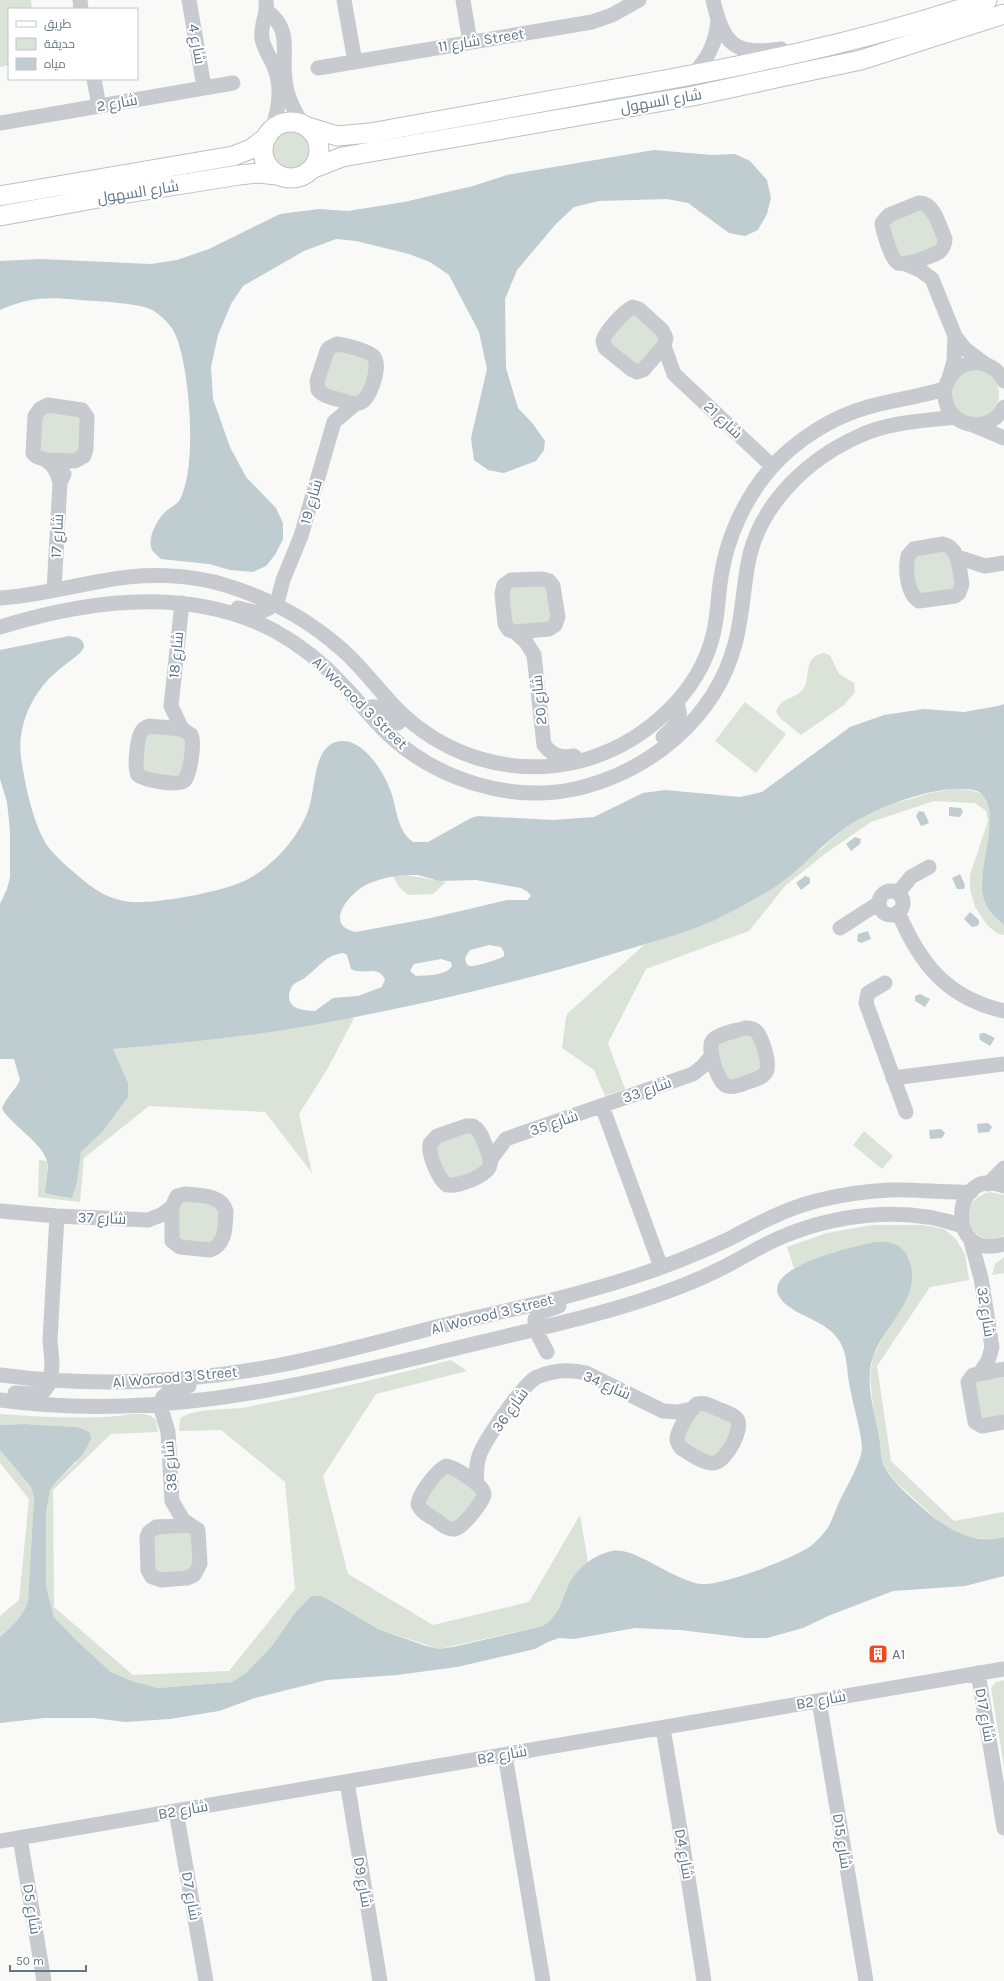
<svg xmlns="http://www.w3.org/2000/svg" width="1004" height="1981" viewBox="0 0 1004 1981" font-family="Karla,Cairo,sans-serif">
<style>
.green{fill:#dbe2d7}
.water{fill:#bfccd0;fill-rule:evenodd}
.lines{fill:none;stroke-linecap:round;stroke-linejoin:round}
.major-casing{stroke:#bcc0c4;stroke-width:21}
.minor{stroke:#c7cbcf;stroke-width:15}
.major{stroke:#fff;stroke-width:19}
.labels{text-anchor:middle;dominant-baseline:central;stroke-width:4;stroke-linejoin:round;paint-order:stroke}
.street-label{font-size:15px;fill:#627684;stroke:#fff}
.poi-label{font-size:15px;fill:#627684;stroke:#fff;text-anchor:start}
</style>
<rect width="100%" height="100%" fill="#f9f9f7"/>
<path class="green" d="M0 0H31L32 9H9V65L0 67Z
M272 151a20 20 0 1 1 40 0a20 20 0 1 1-40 0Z
M924 209 939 240 937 248 900 258 888 229 890 221Z
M632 312 663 336 639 367 611 347 610 336Z
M336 349 368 357 373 363 359 399 327 391 323 381 331 355Z
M951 394a24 24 0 1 1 48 0a24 24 0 1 1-48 0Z
M44 412 80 414 82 449 77 455H44L38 446 40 419Z
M950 550 958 588 919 596 911 563 914 556Z
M546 583 552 621 513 627 507 593 510 586Z
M824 653 830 655 839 674 854 683 855 692 844 705 801 735 780 718 776 712C781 696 796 700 804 688 811 677 802 657 824 653Z
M745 702 786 734 756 773 715 741Z
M150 732 182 736 188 741 182 776 146 775C139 762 141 744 150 732Z
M953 789C994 789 1004 807 994 846 989 860 980 876 982 890 983 905 992 917 1004 925V935L998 934 987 925 975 907 970 889V875L988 821 986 811 975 803 934 801 871 822 826 853 786 885 749 931 646 969 608 1043 625 1089 605 1096 594 1070 562 1048 566 1017 568 1013 645 944 711 922 751 900 821 849 842 830 864 815 896 803 931 793Z
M406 875 446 882 433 894 408 895 399 887 393 876Z
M353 1017V1020L328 1068 299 1114 312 1173 265 1112 149 1106 84 1158 80 1202 38 1197 39 1160 47 1161V1170L79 1158 84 1147 104 1130 128 1097V1083L113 1049 240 1036Z
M753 1034 764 1068 729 1082 714 1046 715 1042Z
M471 1130 487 1165 455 1182 445 1177 436 1147 437 1143Z
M864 1131 893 1156 882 1169 853 1145Z
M990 1192 1004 1195V1235C970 1252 951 1201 990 1192Z
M185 1199 220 1207 218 1238 213 1244 180 1243 174 1234 176 1206Z
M872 1225H923L944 1229 956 1239 965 1254 969 1280 930 1287 877 1366 891 1461 954 1521 1004 1512V1537L994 1539 973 1538 958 1534 944 1526 896 1482 885 1468 881 1456 873 1406 870 1376 873 1357 912 1279 909 1258 805 1263 794 1268 787 1247 827 1233Z
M1004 1257V1273L992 1275 995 1264Z
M451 1360 467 1371 376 1394 323 1476 348 1574 433 1625 529 1602 580 1515 588 1562C581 1569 574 1575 569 1584 559 1602 562 1612 543 1626L439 1649 378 1629 331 1601 321 1596H311L295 1613 271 1647 246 1673 232 1682 158 1688 132 1681 111 1672 77 1641 54 1617 46 1586V1513L50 1490 56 1482 76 1463 75 1427 24 1424 0 1425V1414C39 1417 78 1419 118 1416 131 1415 146 1410 156 1420L158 1432 111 1434 53 1490 54 1607 133 1675 229 1671 295 1589 285 1482 221 1430 179 1431 180 1419C191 1408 225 1410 241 1408 312 1395 381 1378 451 1360Z
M1004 1372V1417L987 1420 980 1417 974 1381Z
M699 1408 730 1420 735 1427 719 1459 686 1447 683 1436Z
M0 1450 31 1487 34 1498 28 1601C23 1617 12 1626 0 1637V1616L19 1600 29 1499 0 1463Z
M452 1472 479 1495 455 1525 425 1505 426 1498 441 1474Z
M185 1530 193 1534 195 1570 160 1575 153 1571 152 1535Z
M1004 1680V1766L991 1688 996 1682Z"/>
<path class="water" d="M654 150 712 155 735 154 750 161 767 180 771 198 767 214 758 230 745 236 729 233 688 203 667 199 599 201 574 207 556 224 517 270 505 299 506 368 518 408 533 424 545 441 544 450 536 461 504 473 488 470 474 460 471 438 487 369 479 332 449 275 430 262 409 254 356 241 336 239 304 251 243 286 231 304 218 335 211 367 213 399 230 447 246 477 276 508 283 523V539L275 555 266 566 253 572 230 570 209 564 161 559C158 556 154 553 152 550 147 539 156 522 163 514 172 505 179 506 183 492 196 458 190 371 176 336 172 326 164 318 154 311 142 303 96 301 80 300 46 297 32 297 0 310V261L41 259 151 264 177 260 209 249 280 214 319 209 348 211 404 202 473 186 507 175Z
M69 636C76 637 84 638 84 647L81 652C72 660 63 666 54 674 31 695 17 727 21 758 25 784 33 826 49 848 55 855 63 863 70 869 82 879 96 892 110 897 117 899 125 902 132 902 157 904 229 891 250 878 269 867 287 849 298 831 303 823 308 813 310 804 316 783 314 739 345 741 366 743 385 774 391 792 397 809 397 831 413 842H428L471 818 478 816 553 820 594 817 643 793 665 790 740 797 762 792 850 727 884 715 924 709 964 712 998 706 1004 704V925C992 916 983 905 982 890 980 861 1004 804 977 791 942 781 874 808 845 828 821 845 802 868 779 884 758 898 735 910 713 921 690 931 665 938 642 945 604 957 566 968 527 978 453 997 377 1014 301 1027 239 1038 176 1043 113 1049L128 1083V1097L104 1130 81 1152 77 1182 72 1198 48 1194 45 1192C46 1183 49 1170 47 1161 42 1143 13 1126 2 1109 5 1098 15 1091 20 1080L14 1059H0V904L7 889 10 877V831L7 802 0 779V650ZM406 875H418L439 881 476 880 521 888 528 892 531 896 527 900H507L431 918 356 932C324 926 347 896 364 886 377 879 392 876 406 875ZM489 945 501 947 504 952V956C501 959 474 967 470 966 466 965 466 962 465 958L470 950ZM343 953 347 955 351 969C363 976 377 964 385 979L382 987 358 996 333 998 315 1011C304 1010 289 1010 289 996 289 992 291 987 294 984 298 981 303 980 307 976 320 966 326 955 343 953ZM441 959 451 962 452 965C448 976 427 975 416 976L410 971 414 964Z
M949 807 961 808 963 811 960 817 949 816Z
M919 811 924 812 929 823 921 826 916 816Z
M855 837 861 839 860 844 851 851 846 844Z
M960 874 965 885 964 889H957L952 878Z
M805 876 810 878V883L801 890 796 883Z
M970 912 979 920V924L977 926 972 927 964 919Z
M868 931 871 939 861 943 857 941 858 934Z
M920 994 930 999 925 1007 915 1001V996Z
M981 1033H985L995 1038 990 1046 980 1040 979 1036Z
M988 1123 992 1127 989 1132 978 1133 977 1124Z
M941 1129 945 1133 942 1138 930 1139 929 1130Z
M876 1242C880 1242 886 1241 891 1243 906 1246 913 1264 912 1279 910 1308 882 1330 873 1357 864 1383 875 1412 879 1438 881 1448 880 1459 885 1468 895 1485 913 1499 927 1512 950 1531 974 1545 1004 1537V1576L965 1586 893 1591 828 1616 803 1628 767 1638H746L680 1630 635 1628 574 1639 559 1638 548 1642 535 1649 457 1667 397 1675 327 1680 255 1698 219 1711 170 1719 125 1722 93 1718H45L0 1723V1637C12 1626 23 1617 28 1601L34 1498 31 1487 0 1450V1425L24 1424 75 1427 83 1429 90 1433 91 1439 83 1454 56 1482 50 1490 46 1513V1586L54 1617 77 1641 111 1672 132 1681 158 1688 232 1682 246 1673 271 1647 295 1613 311 1596H321L331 1601 378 1629 426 1646 439 1649 453 1647 543 1626C560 1614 560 1603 568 1586 576 1569 593 1555 612 1551 634 1546 674 1581 701 1584 721 1586 796 1558 812 1545 817 1541 823 1534 827 1529 831 1523 834 1514 837 1507 844 1490 860 1466 862 1449 862 1444 861 1438 860 1433 857 1417 852 1400 849 1383 847 1370 847 1353 840 1342 828 1322 805 1319 788 1306 742 1270 856 1246 876 1242Z"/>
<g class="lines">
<g class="major-casing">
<path id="major" d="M263 150a28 28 0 1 1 56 0a28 28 0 1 1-56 0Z
M308 127 337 136 370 133C452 118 533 104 614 89 740 67 866 42 987 0
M314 168 342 157 693 96 818 69 861 60 1004 14
M0 196 233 156 251 149 267 137
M0 216 115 195 239 175 258 173 277 175"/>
</g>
<path class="minor" d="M80 0 81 9
M189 0 204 87
M266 0C268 15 260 25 262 39 264 48 269 56 273 64 283 86 279 108 272 130
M344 0 355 62
M463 0 470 42
M713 0C723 44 734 56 781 49
M267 11C293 31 281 51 285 79 286 96 294 111 303 125
M318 68 592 22 612 15 639 0
M692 75C708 59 716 43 718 20
M94 79 99 106
M0 123 233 83
M919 203C934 202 940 228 945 239 945 243 943 249 939 252 932 256 905 266 898 263 891 259 883 231 882 223L889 215Z
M906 264 920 270 932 279 955 336 965 349 985 364
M633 307 639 309 662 330 666 338 664 346 643 370 637 372 631 369 605 348 603 341C604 333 625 310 633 307Z
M337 344C345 345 370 351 374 357 381 366 370 401 359 403 352 405 344 401 337 399 330 397 323 396 318 390L317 381 327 351 329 348Z
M664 346 674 374 772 466
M949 378 954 361 955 336
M1004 381C995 362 969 356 954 372 949 377 947 383 944 389 945 396 945 404 949 410 963 431 993 429 1004 407
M973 425 1004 438
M45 460 75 461 84 456 86 449 87 417 82 410 48 405 40 409 35 416 33 453C37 459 42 457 47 461 54 465 58 475 60 483
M943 544C960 548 959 569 962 584L959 593 955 596 919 601C907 594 905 569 908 556L914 549Z
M957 557 985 566 1004 563
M542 579 549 581 553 586 558 617 555 625 549 629 515 632 509 630 505 624 502 594 504 585 511 580Z
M54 590 60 483 64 474
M0 598C34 596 68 587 102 581 142 573 189 573 228 586 270 599 306 618 339 647 361 665 377 689 397 709 444 756 511 777 576 762 639 747 700 696 714 631 718 613 718 595 721 577 727 537 745 498 771 468 796 440 832 417 868 407 893 400 919 397 944 389
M238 608 254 612 262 611 269 608 278 599 283 580 301 536 334 422 355 404
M0 627C87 600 191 586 275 631 300 645 323 663 342 684 358 700 371 718 388 734 436 779 509 803 575 789 649 772 715 719 735 644 743 615 743 584 750 554 764 500 810 458 859 436 888 422 923 421 955 417
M515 632 526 642 534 655 544 745C553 756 560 758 574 756
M365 709C379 702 388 713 398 723
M149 726 182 729 191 735C195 742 190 776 184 781 177 786 144 780 138 775 134 768 137 737 142 731 144 728 146 727 149 726Z
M182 729 171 706 182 603
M663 737C674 727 685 718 676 703
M879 903a12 12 0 1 1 24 0a12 12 0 1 1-24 0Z
M898 893 911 877 929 867
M898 912C920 964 947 998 1004 1011
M840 928 879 903
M885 983 868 993 866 1003 906 1112
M745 1028C749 1028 753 1028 756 1031 762 1037 771 1065 766 1072 762 1079 752 1080 745 1083 740 1085 733 1088 727 1086 718 1083 706 1047 713 1040 720 1033 736 1031 745 1028Z
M893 1078 1004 1064
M602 1106 661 1267
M466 1126H473C480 1130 482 1137 485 1144 487 1151 492 1158 490 1165 488 1176 457 1187 447 1185 438 1179 428 1154 430 1144L437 1136Z
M491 1159 506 1139 693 1074 703 1066 712 1055
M988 1184 1004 1168
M1004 1186C952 1164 943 1262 1004 1244
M185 1194C199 1196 221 1194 226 1211 225 1225 227 1244 210 1250L180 1247 172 1241V1207L177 1196Z
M0 1211 57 1216 148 1220 161 1215 172 1207
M970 1238 981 1278 992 1347 988 1361 980 1373
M547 1352 535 1329V1319L542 1312 559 1306
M1004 1369 973 1375 968 1382 975 1422 982 1426 1004 1422
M0 1375C92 1387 184 1383 275 1366 329 1356 382 1341 436 1327 503 1311 570 1298 636 1276 667 1266 699 1253 729 1239 757 1224 785 1209 816 1201 840 1195 865 1191 890 1190 917 1189 944 1193 971 1192
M189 1386 172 1390 163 1397 160 1405 168 1432 172 1501 183 1520 198 1530 200 1564 194 1575 187 1578 161 1580 152 1577 148 1570 147 1537 149 1532 156 1527 189 1525
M15 1393 37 1394 44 1391 51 1381 52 1362 50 1340 57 1216
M0 1400C148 1421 285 1389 429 1355 491 1339 555 1326 617 1308 654 1297 691 1284 724 1267 742 1258 759 1247 777 1239 833 1214 905 1205 962 1226
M697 1404C705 1402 711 1406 718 1409 723 1411 733 1414 737 1419 744 1428 726 1462 714 1463 704 1464 689 1453 681 1448 679 1445 677 1443 677 1439 677 1431 691 1408 697 1404Z
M446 1466C454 1467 484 1485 484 1494 484 1501 462 1528 455 1529 448 1530 441 1524 436 1520 429 1516 421 1512 418 1504 419 1494 437 1470 446 1466Z
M477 1484C476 1474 476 1465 479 1456 484 1441 523 1384 537 1377 553 1370 569 1369 586 1373L663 1411 678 1412 691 1409
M978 1673 1004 1828
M819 1701 866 1981
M663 1728 687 1871 704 1981
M505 1755 543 1981
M347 1782 380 1981
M176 1811 206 1981
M20 1838 44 1981
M0 1841 1004 1669"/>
<use href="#major" class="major"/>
</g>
<defs>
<g id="building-square" transform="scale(1)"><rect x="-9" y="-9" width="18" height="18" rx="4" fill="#ef4921" stroke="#fff"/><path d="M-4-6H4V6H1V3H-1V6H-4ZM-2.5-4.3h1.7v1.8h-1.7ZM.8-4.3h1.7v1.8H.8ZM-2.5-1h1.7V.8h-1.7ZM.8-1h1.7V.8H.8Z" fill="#fff"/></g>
</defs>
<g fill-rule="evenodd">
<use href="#building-square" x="878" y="1654"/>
</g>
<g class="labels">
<g class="street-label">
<text transform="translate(481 40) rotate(-9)">شارع 11 Street</text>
<text transform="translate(197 44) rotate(80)">شارع 4</text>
<text transform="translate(661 101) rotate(-10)">شارع السهول</text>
<text transform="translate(117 103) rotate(-10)">شارع 2</text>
<text transform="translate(138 192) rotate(-9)">شارع السهول</text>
<text transform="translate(723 420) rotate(43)">شارع 21</text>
<text transform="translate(311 502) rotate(-74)">شارع 19</text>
<text transform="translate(57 536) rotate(-87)">شارع 17</text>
<text transform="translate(176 655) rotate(-84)">شارع 18</text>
<text transform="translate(539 700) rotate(-96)">شارع 20</text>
<text transform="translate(360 703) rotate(44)">Al Worood 3 Street</text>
<text transform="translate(647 1090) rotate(-19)">شارع 33</text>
<text transform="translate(554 1123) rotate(-19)">شارع 35</text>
<text transform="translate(102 1218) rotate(2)">شارع 37</text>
<text transform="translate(986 1312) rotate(81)">شارع 32</text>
<text transform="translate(492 1314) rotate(-14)">Al Worood 3 Street</text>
<text transform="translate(175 1377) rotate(-5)">Al Worood 3 Street</text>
<text transform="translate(607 1385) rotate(24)">شارع 34</text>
<text transform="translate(510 1410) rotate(-54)">شارع 36</text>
<text transform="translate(170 1466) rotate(-94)">شارع 38</text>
<text transform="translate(821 1700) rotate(-10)">B2 شارع</text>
<text transform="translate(985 1715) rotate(80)">D17 شارع</text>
<text transform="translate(502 1755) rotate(-10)">B2 شارع</text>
<text transform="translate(183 1810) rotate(-10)">B2 شارع</text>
<text transform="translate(842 1841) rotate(81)">D15 شارع</text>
<text transform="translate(684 1854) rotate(80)">D4 شارع</text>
<text transform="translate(363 1882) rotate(80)">D9 شارع</text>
<text transform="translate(191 1896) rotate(80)">D7 شارع</text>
<text transform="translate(32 1909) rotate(81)">D5 شارع</text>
</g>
<g class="poi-label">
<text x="892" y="1654">A1</text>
</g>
</g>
<rect x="8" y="8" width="130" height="72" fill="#ffffff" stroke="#c0c8ce"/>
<rect x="16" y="21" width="20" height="6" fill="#ffffff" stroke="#c0c8ce"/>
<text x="44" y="28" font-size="12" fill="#627684">طريق</text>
<rect x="16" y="38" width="20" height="12" fill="#dbe2d7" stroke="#c0c8ce"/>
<text x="44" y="48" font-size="12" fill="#627684">حديقة</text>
<rect x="16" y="58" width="20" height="12" fill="#bfccd0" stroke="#c0c8ce"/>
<text x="44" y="68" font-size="12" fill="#627684">مياه</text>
<path d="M10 1965v6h76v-6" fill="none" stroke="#627684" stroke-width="2"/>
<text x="16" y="1965" font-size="12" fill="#627684" stroke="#ffffff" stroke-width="3" paint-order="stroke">50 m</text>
</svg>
